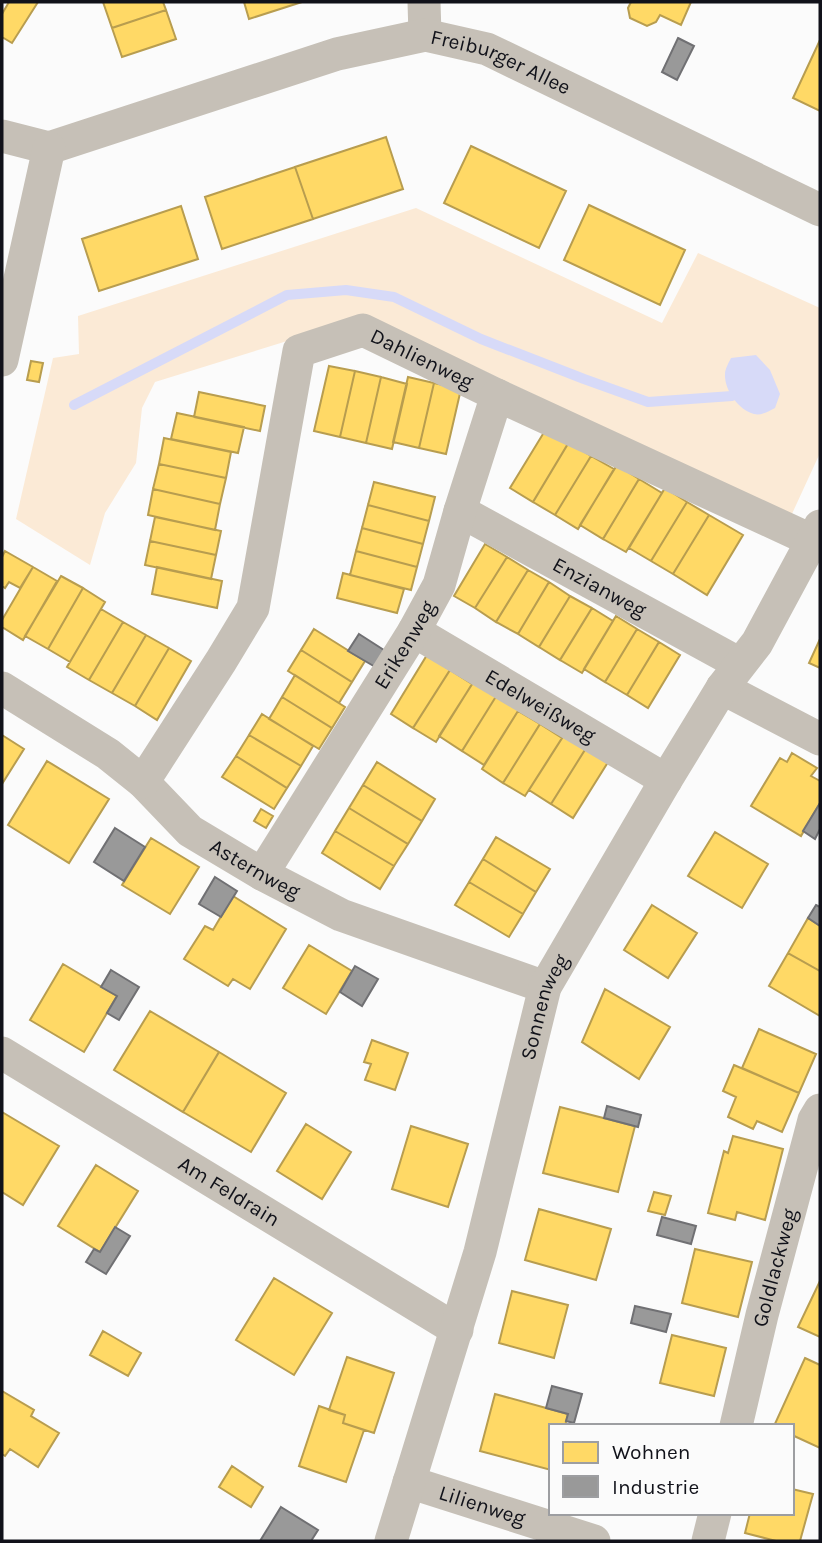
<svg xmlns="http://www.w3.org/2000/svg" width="822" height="1543" viewBox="0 0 822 1543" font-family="Karla,sans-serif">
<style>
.green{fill:#fbead6}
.water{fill:#d7daf8}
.homes{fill:#ffd966;stroke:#b89d4f;stroke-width:2}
.industry{fill:#999;stroke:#707073;stroke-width:2}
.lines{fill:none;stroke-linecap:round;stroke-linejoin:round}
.stream{stroke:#d7daf8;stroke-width:10}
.minor{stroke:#c6c0b7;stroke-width:33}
.labels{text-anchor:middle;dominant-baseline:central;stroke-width:7;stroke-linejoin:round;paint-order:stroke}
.street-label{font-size:21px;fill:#11121a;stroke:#fbfbfb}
</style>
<rect width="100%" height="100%" fill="#fbfbfb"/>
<path class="green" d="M416 208 662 323 698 253 820 308V453L791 516 368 316 155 382 142 408 136 463 105 513 90 565 16 519 53 358 79 354 78 316Z"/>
<path class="water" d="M756 355 770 370 780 394 775 408C769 411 761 416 754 414 738 410 724 389 725 374 725 369 729 362 731 358Z"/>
<path class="homes" d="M9 2H38L12 43 2 37V14Z
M103 2H163L166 10 112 28Z
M244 2H302L249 19Z
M631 2H691L681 25 660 15 656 22 647 26 630 18 628 8Z
M166 10 176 39 122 57 112 28Z
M820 40V111L793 98Z
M386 137 403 189 313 219 295 167Z
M471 146 566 191 539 248 444 203Z
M295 167 313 219 222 249 205 197Z
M589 205 685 250 660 305 564 260Z
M181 206 198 259 99 291 82 239Z
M31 361 43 363 39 382 27 380Z
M329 366 355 371 340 437 314 431Z
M355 371 381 377 366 443 340 437Z
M381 377 407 384 392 449 366 443Z
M408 377 434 383 419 448 393 442Z
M434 383 461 389 446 454 419 448Z
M199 392 265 406 260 431 194 417Z
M177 413 244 427 238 453 171 439Z
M546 429 569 442 533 502 510 488Z
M164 438 231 452 226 478 159 464Z
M569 442 591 456 555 515 533 502Z
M591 456 614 469 578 529 555 515Z
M159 464 226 478 220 504 153 489Z
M617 465 639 479 603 539 580 525Z
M639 479 662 493 626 552 603 539Z
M374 482 435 497 429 521 368 505Z
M665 488 687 502 651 561 629 548Z
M153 489 220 504 215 530 148 515Z
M687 502 709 515 673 574 651 561Z
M368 505 429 521 423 544 362 528Z
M709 515 743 535 707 595 673 574Z
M155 517 221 531 216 555 150 541Z
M362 528 423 544 417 567 356 551Z
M150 541 216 555 211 579 145 565Z
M485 544 507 557 475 608 454 596Z
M5 551 33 567 20 588 9 582 5 588 2 586V557Z
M356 551 417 567 411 590 350 575Z
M507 557 528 570 496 622 475 608Z
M33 567 57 581 23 640 2 627V620Z
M157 567 222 581 217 608 152 594Z
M528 570 549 582 518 634 496 622Z
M343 573 404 589 397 613 337 598Z
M61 576 83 588 48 649 25 636Z
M549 582 570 596 539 647 518 634Z
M83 588 105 602 70 662 48 649Z
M570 596 592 608 560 660 539 647Z
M592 608 613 621 582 673 560 660Z
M101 609 123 622 89 680 67 667Z
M616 616 637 629 605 682 584 669Z
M123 622 146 635 112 693 89 680Z
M314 629 365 661 352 682 301 650Z
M637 629 659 642 627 695 605 682Z
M146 635 169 648 135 706 112 693Z
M820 639V668L809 663Z
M659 642 680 655 648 708 627 695Z
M169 648 191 661 157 720 135 706Z
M301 650 352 682 339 703 288 671Z
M427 655 450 670 413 728 391 714Z
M450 670 472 684 436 742 413 728Z
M295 675 345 707 332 728 282 697Z
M478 675 500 690 462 751 439 736Z
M500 690 523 703 484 765 462 751Z
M282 697 332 728 319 749 269 719Z
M518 711 540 724 503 783 482 769Z
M262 714 313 746 301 766 249 735Z
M540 724 562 738 525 796 503 783Z
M566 732 588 745 551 804 529 790Z
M2 735 24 749 2 784Z
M249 735 301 766 287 788 236 756Z
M588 745 610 759 573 818 551 804Z
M792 753 817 768 811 776 820 781V803L801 836 751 806 780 758 787 762Z
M236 756 287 788 274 809 222 777Z
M47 761 109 799 69 863 8 825Z
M377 762 435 799 422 821 363 785Z
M363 785 422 821 408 844 349 808Z
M349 808 408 844 394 866 335 831Z
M261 809 273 816 266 828 254 821Z
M335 831 394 866 380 889 322 853Z
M715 832 768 864 742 908 688 876Z
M496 837 550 869 536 892 483 859Z
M151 838 199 867 170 914 122 885Z
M483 859 536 892 523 914 469 882Z
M469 882 523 914 509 937 455 905Z
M233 896 286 929 250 989 233 979 228 986 184 959 205 926 213 930Z
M652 905 697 933 668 978 624 950Z
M808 918 820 926V971L788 953Z
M309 945 352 971 326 1014 283 988Z
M788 953 820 971V1016L769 986Z
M63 964 117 996 84 1052 30 1020Z
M605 989 670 1027 639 1079 582 1042Z
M150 1011 219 1052 183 1112 114 1070Z
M759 1029 816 1054 799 1093 742 1068Z
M372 1040 408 1053 395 1090 365 1080 371 1064 364 1062Z
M219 1052 286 1093 251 1152 183 1112Z
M734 1065 799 1093 782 1132 757 1121 753 1129 728 1117 736 1097 723 1091Z
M560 1107 635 1126 618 1192 543 1173Z
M2 1112 59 1146 23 1205 2 1192Z
M306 1124 351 1152 322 1199 277 1171Z
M411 1126 468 1144 448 1207 392 1189Z
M733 1136 783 1149 765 1220 737 1212 735 1220 708 1213 724 1151 728 1153Z
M96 1165 138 1191 100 1252 58 1226Z
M654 1192 671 1196 665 1215 648 1211Z
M539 1209 611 1229 596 1280 525 1260Z
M695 1249 752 1262 738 1317 682 1303Z
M274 1278 332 1313 294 1375 236 1340Z
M820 1281V1337L798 1327Z
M512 1291 568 1305 554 1358 499 1343Z
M103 1331 141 1353 128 1376 90 1355Z
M672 1335 726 1348 714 1396 660 1383Z
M347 1357 394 1373 374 1433 343 1423 345 1415 329 1410Z
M805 1358 820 1365V1448L792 1435V1426H774Z
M2 1391 34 1410 31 1416 59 1433 38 1467 10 1449 5 1456 2 1454Z
M495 1394 568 1414 565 1426H551V1470L480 1451Z
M319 1406 345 1415 343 1423 364 1430 346 1482 299 1466Z
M232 1466 263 1487 251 1507 219 1487Z
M792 1489 813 1494 800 1541H776L745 1533 750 1513H792Z"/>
<path class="industry" d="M678 38 694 46 677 80 662 72Z
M359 634 387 652 377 668 348 651Z
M820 803V829L815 839 803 831Z
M115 828 145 847 124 881 94 862Z
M215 877 237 891 221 917 199 904Z
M816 905 820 907V926L808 918Z
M355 966 378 979 362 1006 340 992Z
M111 970 139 987 119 1020 107 1013 117 996 101 987Z
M607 1106 641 1115 638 1127 604 1118Z
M662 1217 696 1226 691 1244 657 1235Z
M115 1227 130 1236 106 1274 86 1262 94 1249 100 1252Z
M635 1306 671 1314 666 1332 631 1323Z
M552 1386 582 1394 574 1423 566 1421 568 1414 546 1408Z
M281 1507 318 1530 311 1541H260Z"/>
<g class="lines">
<path class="stream" d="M74 405 287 295 346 290 394 297 481 339 584 379 648 402 732 396"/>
<g class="minor">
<path d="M424 2 425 35"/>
<path id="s1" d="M2 136 49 148 337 54 425 35 487 49 820 210"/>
<path d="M2 360 49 148"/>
<path id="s2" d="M460 511 740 664"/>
<path id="s3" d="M414 631 666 780"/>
<path id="s4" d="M2 688 108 754 143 782 190 831 262 874 341 915 545 987"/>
<path d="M722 688 820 739"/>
<path id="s5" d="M143 782 221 661 253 608 299 351 363 330 497 395 813 541"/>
<path id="s6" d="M262 874 414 631 439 585 460 511 497 395"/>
<path id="s7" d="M2 1053 457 1330"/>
<path id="s8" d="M736 1426 762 1315 809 1139 814 1120 820 1110"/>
<path id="s9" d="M409 1482 594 1541"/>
<path id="s10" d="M391 1541 480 1252 545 987 666 780 722 688 757 643 820 526"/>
<path d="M708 1541 715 1513"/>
</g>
</g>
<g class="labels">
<g class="street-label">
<text stroke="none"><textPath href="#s1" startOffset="522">Freiburger Allee</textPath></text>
<text stroke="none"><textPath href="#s5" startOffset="600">Dahlienweg</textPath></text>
<text stroke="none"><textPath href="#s2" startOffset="159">Enzianweg</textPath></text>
<text stroke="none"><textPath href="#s6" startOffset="270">Erikenweg</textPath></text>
<text stroke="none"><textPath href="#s3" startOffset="147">Edelweißweg</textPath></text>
<text stroke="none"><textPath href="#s4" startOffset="313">Asternweg</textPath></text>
<text stroke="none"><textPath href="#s10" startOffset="556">Sonnenweg</textPath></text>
<text stroke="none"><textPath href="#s7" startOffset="266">Am Feldrain</textPath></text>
<text stroke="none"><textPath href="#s8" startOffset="163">Goldlackweg</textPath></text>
<text stroke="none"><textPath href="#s9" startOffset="77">Lilienweg</textPath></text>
</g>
</g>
<rect width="822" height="1543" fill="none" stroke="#11121a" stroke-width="7"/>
<rect x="549" y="1424" width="245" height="91" fill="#fbfbfb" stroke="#9d9ea1" stroke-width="2"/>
<rect x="563" y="1442" width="35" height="21" fill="#ffd966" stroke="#9d9ea1" stroke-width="2"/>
<text x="612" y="1459" font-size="21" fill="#11121a">Wohnen</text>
<rect x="563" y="1476" width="35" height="21" fill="#999999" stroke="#9d9ea1" stroke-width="2"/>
<text x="612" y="1494" font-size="21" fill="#11121a">Industrie</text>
</svg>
